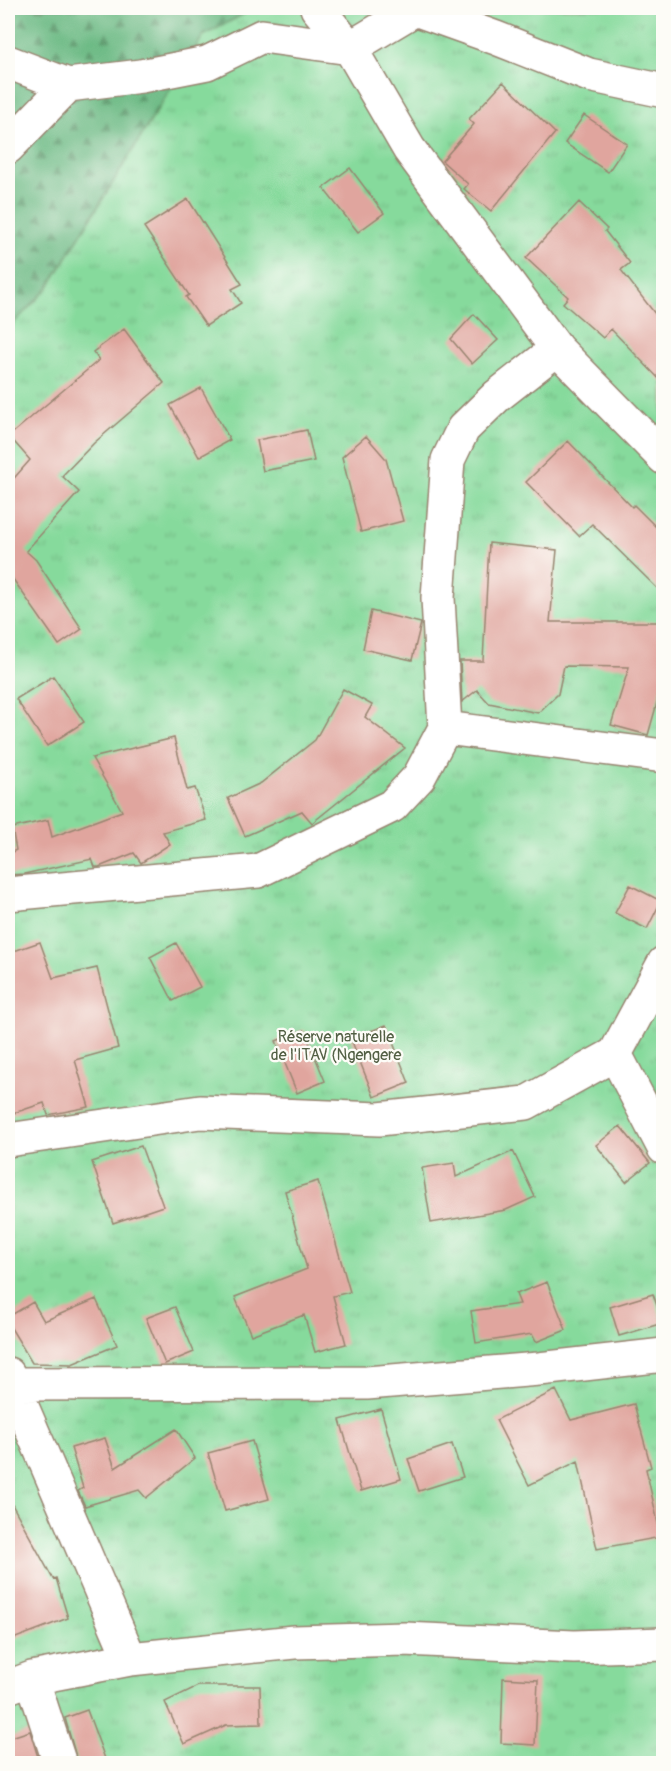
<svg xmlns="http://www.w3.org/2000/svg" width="671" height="1771" viewBox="0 0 671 1771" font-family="Pangolin,sans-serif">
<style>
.forest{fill:url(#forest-firs);stroke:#547251;stroke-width:1.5}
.park{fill:url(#park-tufts);stroke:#60825d;stroke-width:1.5}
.building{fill:#e0a59e}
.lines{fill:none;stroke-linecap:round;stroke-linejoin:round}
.minor-casing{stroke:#988470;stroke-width:36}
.minor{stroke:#fff;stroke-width:33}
.labels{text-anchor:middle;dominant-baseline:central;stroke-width:4.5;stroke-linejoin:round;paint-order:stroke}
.park-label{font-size:16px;fill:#525f44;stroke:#fdfcf7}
</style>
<defs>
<pattern id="forest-firs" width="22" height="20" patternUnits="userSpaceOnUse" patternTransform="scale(1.5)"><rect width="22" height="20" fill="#6cba84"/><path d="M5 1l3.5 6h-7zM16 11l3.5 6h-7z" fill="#5a976b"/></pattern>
<pattern id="park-tufts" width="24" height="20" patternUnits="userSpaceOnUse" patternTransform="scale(1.5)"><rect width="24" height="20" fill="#86da9c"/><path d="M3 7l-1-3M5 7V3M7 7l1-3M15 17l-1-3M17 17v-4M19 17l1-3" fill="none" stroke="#75bb86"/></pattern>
</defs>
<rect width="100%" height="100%" fill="#fdfcf7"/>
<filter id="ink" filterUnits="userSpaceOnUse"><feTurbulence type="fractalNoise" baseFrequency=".0167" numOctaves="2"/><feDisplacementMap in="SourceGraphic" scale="12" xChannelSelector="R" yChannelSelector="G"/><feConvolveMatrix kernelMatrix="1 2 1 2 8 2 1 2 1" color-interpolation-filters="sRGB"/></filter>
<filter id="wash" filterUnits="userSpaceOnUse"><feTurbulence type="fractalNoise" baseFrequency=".008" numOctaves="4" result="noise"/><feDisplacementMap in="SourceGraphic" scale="24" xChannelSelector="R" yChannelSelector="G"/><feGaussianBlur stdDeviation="1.35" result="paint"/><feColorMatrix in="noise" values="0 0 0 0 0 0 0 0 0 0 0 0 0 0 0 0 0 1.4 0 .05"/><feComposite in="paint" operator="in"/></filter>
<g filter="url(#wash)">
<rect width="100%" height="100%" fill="#f5ddc3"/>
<path class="forest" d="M8 8H255L203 36 48 288 8 329Z"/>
<path class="park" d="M255 8H663V1763L8 1764V329L48 288 203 36Z"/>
<g id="blocks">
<path class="building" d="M503 82 555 133 491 211 464 189 468 184 442 161 474 124 469 119Z
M584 115 627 144 608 172 565 143Z
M350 168 384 213 358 232 323 188Z
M188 199 242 284 232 289 241 303 206 326 186 297 189 295 144 227Z
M579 202 607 229 605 231 630 263 621 270 663 324V383L611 329 603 338 563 303 568 297 526 258Z
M474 314 498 340 472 364 451 339Z
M124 329 164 383 94 443 62 476 79 492 26 551 36 560 82 629 59 645 8 572V485L30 460 9 436 99 360 93 352Z
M201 388 230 440 199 457 170 405Z
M307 430 314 461 263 471 257 440Z
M366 436 386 459 403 521 361 532 342 457Z
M568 441 632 507 634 505 663 534V594L592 524 579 536 526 482Z
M489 543 557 550 550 622H663V682L648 735 611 725 629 667 564 666 558 694 538 713 489 703 477 690 462 702 460 661H483Z
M371 611 421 623 412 660 363 649Z
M53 676 84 722 47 746 16 699Z
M343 689 372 705 365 717 405 748 312 823 302 811 245 836 228 798 261 783 315 740Z
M174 738 187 790 195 788 206 820 163 832 170 844 141 863 134 853 99 867H95L92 859 24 874 8 875V854L16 850 12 828 48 820 52 837 122 811 92 758Z
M630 885 661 901 647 929 615 913Z
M40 942 53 978 97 968 118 1048 75 1060 89 1107 48 1115 44 1103 8 1115V953Z
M176 943 200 987 173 1001 150 957Z
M386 1025 409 1083 374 1097 351 1039Z
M304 1030 325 1081 297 1093 276 1041Z
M620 1126 650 1163 626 1182 596 1145Z
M141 1146 163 1206 113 1223 92 1162Z
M513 1151 535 1197 506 1210 431 1223 422 1168 454 1163 456 1177Z
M318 1181 350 1292 333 1296 346 1344 315 1352 304 1315 251 1335 235 1297 307 1269 285 1191Z
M547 1282 566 1330 536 1342 532 1334 476 1343 471 1311 520 1304 516 1294Z
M653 1294 663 1323 619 1336 610 1307Z
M96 1299 117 1345 72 1364 32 1363 8 1323V1317L33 1302 44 1321Z
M175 1307 194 1352 165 1364 146 1318Z
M556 1390 571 1420 634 1404 651 1467 646 1469 661 1537 597 1549 578 1461 529 1485 496 1420Z
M381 1409 401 1479 361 1491 340 1420Z
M176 1429 195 1458 146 1498 139 1490 85 1506 78 1491 83 1488 71 1448 105 1438 115 1468Z
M252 1441 269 1499 225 1511 208 1453Z
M452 1444 463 1477 419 1491 408 1459Z
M8 1497 53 1579 56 1578 68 1618 8 1641Z
M503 1678 538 1680 535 1745 501 1743Z
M198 1686H260L261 1724 226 1725 184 1744 165 1702Z
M87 1710 107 1764H78L65 1718Z
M30 1731 40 1764H8V1738Z"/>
</g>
</g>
<g filter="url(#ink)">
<use href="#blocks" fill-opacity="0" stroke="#988470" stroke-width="1.5"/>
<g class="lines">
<g class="minor-casing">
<path id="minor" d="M317 8 350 48 409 149 557 349 664 458
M8 62 68 85 141 76 207 63 262 36 350 48 415 9 496 38 589 75 664 91
M8 147 68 85
M445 728 664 756
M8 894 258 871 392 806 419 777 445 728 438 598 448 460 463 429 497 396 557 349
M615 1054 664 1148
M8 1140 200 1112 379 1119 526 1103 615 1054 664 963
M8 1374 130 1659
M8 1386 12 1384 367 1383 539 1369 664 1355
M32 1678 60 1764
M8 1687 32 1678 130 1659 294 1642 405 1639 574 1647 664 1644"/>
</g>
<use href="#minor" class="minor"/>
</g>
</g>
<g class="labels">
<g class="park-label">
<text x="336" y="1037">Réserve naturelle<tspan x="336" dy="18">de l'ITAV (Ngengere</tspan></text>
</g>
</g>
<rect width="671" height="1771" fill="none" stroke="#fdfcf7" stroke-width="30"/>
</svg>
